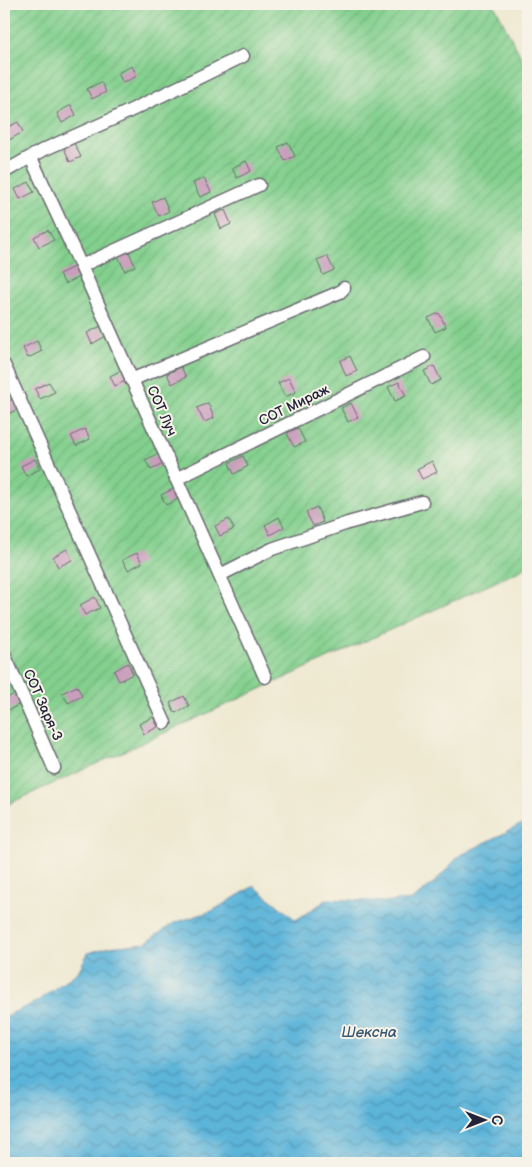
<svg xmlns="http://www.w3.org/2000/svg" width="532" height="1167" viewBox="0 0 532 1167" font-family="'Balsamiq Sans',sans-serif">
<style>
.garden{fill:url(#garden-furrows);stroke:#527964}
.water{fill:url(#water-waves);stroke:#3f6b8a}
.building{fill:#c99dbc}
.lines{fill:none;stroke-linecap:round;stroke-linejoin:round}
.minor-casing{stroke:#6a6870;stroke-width:15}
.minor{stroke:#fff;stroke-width:12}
.labels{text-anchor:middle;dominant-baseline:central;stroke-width:4;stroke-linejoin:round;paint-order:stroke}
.street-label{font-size:14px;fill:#22223b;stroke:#f7f3e8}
.water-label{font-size:15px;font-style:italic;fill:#365572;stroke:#f7f3e8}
</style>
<defs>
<pattern id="garden-furrows" width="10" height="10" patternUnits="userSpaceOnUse" patternTransform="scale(1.25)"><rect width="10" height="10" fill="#83d08e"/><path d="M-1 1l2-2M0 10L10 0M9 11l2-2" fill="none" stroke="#71b27b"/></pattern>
<pattern id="water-waves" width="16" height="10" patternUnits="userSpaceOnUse" patternTransform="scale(1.25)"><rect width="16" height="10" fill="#5cb4d9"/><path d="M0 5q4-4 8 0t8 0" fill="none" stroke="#4c92b1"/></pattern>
</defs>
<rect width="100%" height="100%" fill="#f7f3e8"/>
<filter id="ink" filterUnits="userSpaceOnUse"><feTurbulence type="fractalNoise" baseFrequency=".02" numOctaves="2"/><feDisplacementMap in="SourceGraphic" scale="10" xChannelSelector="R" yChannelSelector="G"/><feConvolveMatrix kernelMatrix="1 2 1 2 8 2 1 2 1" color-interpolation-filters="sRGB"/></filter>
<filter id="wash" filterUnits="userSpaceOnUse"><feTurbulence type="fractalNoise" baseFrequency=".0096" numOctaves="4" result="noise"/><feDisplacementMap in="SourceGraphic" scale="20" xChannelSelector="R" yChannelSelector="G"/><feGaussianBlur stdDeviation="1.12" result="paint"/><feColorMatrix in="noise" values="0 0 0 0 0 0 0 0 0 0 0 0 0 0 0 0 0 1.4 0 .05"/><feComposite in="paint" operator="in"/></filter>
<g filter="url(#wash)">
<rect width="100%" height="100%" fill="#efe9d1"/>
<path class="garden" d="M4 4H494L528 71V567L4 806Z"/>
<path class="water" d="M528 821V1163H345L333 1160 326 1163H4V1017L36 1002 78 972 88 953 109 947 145 943 174 923 212 911 254 886 296 920 328 899 386 902 412 900 436 881 459 856Z"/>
<g id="blocks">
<path class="building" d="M132 66 137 76 123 83 118 73Z
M101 82 106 92 92 99 87 89Z
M71 105 76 115 62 123 57 113Z
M18 122 23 132 9 140 4 129Z
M288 142 295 156 285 161 278 147Z
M74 143 81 157 70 162 64 148Z
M246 161 251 171 237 178 232 168Z
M204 178 211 192 200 197 193 183Z
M29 182 34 192 20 199 15 189Z
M163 197 169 211 159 216 152 202Z
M225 210 231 224 221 229 215 214Z
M48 230 54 240 39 247 34 237Z
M129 252 135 266 125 271 118 256Z
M327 256 334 270 323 275 317 260Z
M74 267 79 277 65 284 59 274Z
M439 313 446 327 435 332 428 318Z
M101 326 106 336 92 344 87 333Z
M37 341 42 351 28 358 23 348Z
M350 356 357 371 346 376 340 361Z
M434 366 441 380 431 385 424 371Z
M181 367 186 377 172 384 167 374Z
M124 369 129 379 115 386 110 376Z
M289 378 296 392 285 397 278 383Z
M49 382 55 392 40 399 35 389Z
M399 382 406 396 395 401 388 387Z
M13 399 18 409 4 416V403Z
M208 403 214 418 204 422 197 408Z
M351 403 358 417 348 422 341 408Z
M298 428 305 442 294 447 287 433Z
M85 429 90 439 76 446 71 436Z
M160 453 165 463 151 470 145 460Z
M243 456 248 466 234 474 229 463Z
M35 459 40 469 26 476 21 466Z
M432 461 437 472 422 479 417 469Z
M175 488 180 498 166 505 161 495Z
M317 507 323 522 313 526 306 512Z
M279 517 284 527 270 535 265 525Z
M229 519 234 529 220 536 215 526Z
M67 549 72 560 58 567 53 557Z
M137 553 142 563 128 570 122 560Z
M95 597 100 608 85 615 80 605Z
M128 663 133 674 119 681 114 671Z
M77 686 82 696 68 703 62 693Z
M14 694 20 704 5 712 4 708V700Z
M184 696 189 706 175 713 170 703Z
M153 717 158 727 144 734 139 724Z"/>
</g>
</g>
<g filter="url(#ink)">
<use href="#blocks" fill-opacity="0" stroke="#6a6870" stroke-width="1"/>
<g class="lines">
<g class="minor-casing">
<path id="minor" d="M31 158 81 266 265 677
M4 172 43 150 115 118 243 56
M81 266 259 185
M4 365 165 723
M131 380 340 292 344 288
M176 479 424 357
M220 575 272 549 348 523 422 502
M4 654 54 768"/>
</g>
<use href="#minor" class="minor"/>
</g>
</g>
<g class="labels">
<g class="street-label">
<text transform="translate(294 405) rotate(-26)">СОТ Мираж</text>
<text transform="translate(162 411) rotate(66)">СОТ Луч</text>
<text transform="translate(43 705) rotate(66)">СОТ Заря-3</text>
</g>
<g class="water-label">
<text x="369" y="1032">Шексна</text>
</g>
</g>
<rect width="532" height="1167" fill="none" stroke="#f7f3e8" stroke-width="20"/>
<g transform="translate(484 1120) rotate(90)" stroke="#f7f3e8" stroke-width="4" paint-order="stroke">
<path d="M0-4L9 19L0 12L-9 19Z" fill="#22223b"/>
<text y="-8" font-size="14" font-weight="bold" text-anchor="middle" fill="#22223b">С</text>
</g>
</svg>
